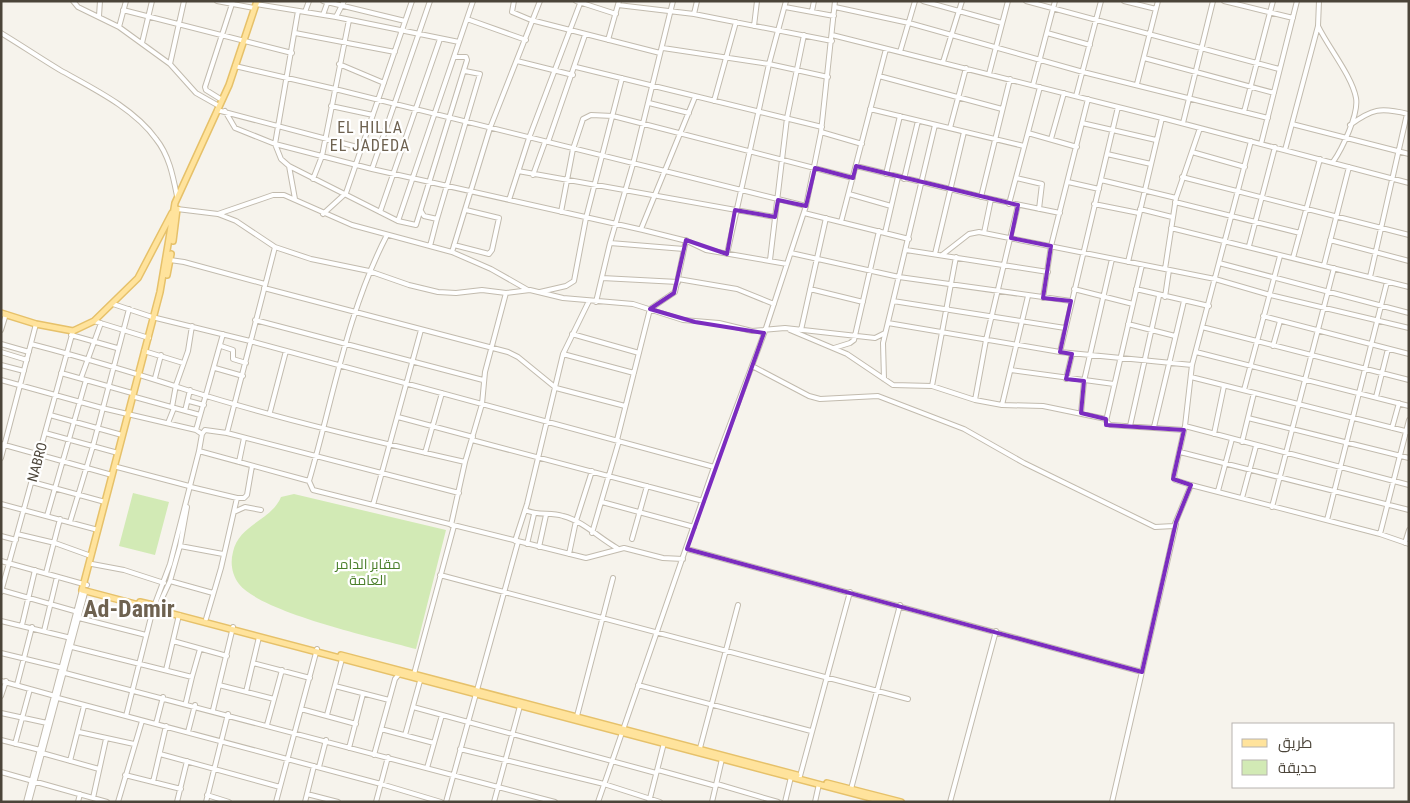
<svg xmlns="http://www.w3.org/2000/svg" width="1410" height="803" viewBox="0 0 1410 803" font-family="'Roboto Condensed',Cairo,sans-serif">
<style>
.green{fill:#d2eab5}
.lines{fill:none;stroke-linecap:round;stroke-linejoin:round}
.minor-casing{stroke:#c2bbae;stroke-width:6}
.major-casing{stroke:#e6c16a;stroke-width:8}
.minor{stroke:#fff;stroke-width:4}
.major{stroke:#ffe39c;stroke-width:5}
.marked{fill:none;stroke:#7b2cbf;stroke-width:4;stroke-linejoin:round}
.labels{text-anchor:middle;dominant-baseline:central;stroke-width:4.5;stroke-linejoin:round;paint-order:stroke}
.street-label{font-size:14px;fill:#4b4439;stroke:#fff}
.park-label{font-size:14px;fill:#4a7f2a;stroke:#fff}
.quarter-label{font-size:16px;letter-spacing:1px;fill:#6e6250;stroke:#fff}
.town-label{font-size:24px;font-weight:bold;fill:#6e6250;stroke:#fff}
</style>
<rect width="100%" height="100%" fill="#f6f3ec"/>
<path class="green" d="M133 493 169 502 155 555 119 546Z
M294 494 446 530 416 649C377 638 262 613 239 584 232 575 230 563 233 552 239 524 271 521 281 497Z"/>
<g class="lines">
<g class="minor-casing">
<path id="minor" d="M73 1 78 7 119 27 170 64 196 93 219 106
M217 1 254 8
M323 1 405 21
M514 1 512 12 531 20 660 53
M576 1 616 14
M923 1 1002 23
M1026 1 1279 69
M1124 1 1156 9
M1224 1 1293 18
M256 4 336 17 459 42
M618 5 694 14 832 41
M785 7 834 16
M835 7 909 23 1083 72 1268 118
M123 10 292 53
M298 11 275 144 281 159 289 166 398 221 416 225 467 60 466 57H454
M812 11 814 1
M305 12 309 1
M694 14 697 1
M323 15 328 1
M99 16 100 1
M336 17 344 1
M467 19 526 40
M754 26 757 1
M1318 26C1328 47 1352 76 1356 98 1359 114 1342 149 1333 162
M119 27 126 1
M1 33C21 45 40 58 60 70 92 88 134 108 156 139 169 155 173 176 177 196
M295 33 395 52
M1047 33 1090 45
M832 35 1162 118 1409 183
M608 40 619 1
M142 43 152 1
M663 48 769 64 828 77
M900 52 915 1
M1144 58 1274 93
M517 61 573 75
M943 62 962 1
M170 64 184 1
M339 64 384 83
M235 66 335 89 806 206
M576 67 822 127
M989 74 1008 1
M879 76 1002 109
M1137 84 1158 1
M1033 85 1055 1
M1076 96 1101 1
M222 100 206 90 205 87 233 1
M714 101 736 22
M649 103 689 113
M331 106 373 115
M870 109 1024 146
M217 110 361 148
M225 111 235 128 275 144 372 169 643 230 687 241 706 250 787 264
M1244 112 1273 1
M1082 123 1156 140
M1183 123 1213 1
M1292 124 1409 154
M1350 125C1372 109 1380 107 1408 114
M950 128 966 68
M821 132 862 144
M1028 133 1077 147
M1051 139 1064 93
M548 142 585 35
M1261 144 1297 1
M1285 150 1318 26 1319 1
M1192 152 1245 167
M1107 154 1151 164
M289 166 295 199
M856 166 991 199 1060 213
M372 169 430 1
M518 171 775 217
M886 174 900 116
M533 175 545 142
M1182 177 1409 235
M1016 178 1042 184 1039 209
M313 179 322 156 349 20
M904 179 918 121
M1101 180 1176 198
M1068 182 1099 189
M849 194 891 206
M981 197 1010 79
M509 200 529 138 581 1
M1175 202 1300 233
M1009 204 1040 87
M1094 204 1139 213
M177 209 218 214 236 221 275 247 311 259 369 271 409 285 438 292 456 293 482 290 506 293 530 290 563 298 633 304 683 320 719 323 752 331 785 328 875 338 885 333
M1140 209 1172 217
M421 211 424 216 437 219 480 74 465 71
M380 212 440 39
M561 212 573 149 583 119 591 115 613 116 853 178
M804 213 909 239
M218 214 273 195H284L352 225 452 252 491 269 528 290
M323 214 346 193 412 1
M398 221 473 1
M841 222 886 49
M1171 228 1409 287
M641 229 695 97
M885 233 898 177
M984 233 991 199
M387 235C347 312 333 399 309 481L313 490 586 558 624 548 663 558 683 559
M1330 240 1409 261
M610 243 684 249
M454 245 489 254 492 250 499 218 466 210
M430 246 437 219
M1249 246 1275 147
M906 250 1048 272
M452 252 490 128 540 1
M791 253 899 277 1071 301
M727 254 769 64 786 1
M935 254 964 132
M942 255 969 234 979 232 1215 279 1270 295 1409 328
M1293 258 1320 159
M170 260 184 262 265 284
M770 260 787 118 804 35
M1128 262 1162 118
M1219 263 1409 313
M1142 265 1106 421 1110 425 1184 430
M1324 265 1349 167
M1165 269 1176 198 1200 128
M1370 277 1407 114
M602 278 678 282
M678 279 737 289 774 304
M264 288 508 352 518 357 556 388 625 406
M810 289 863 302
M1074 289 1133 304
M1136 289 1209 306
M540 292 566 286 574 281 586 218 622 78
M1165 297 1169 270
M1043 298 1051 246 1088 99
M893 301 1065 328
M596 302 610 243 633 164 673 1
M113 304 152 317 250 341 714 467 598 802
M1263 316 1409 354
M255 320 483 380
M94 321 149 338
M888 323 1060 352 1192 365
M1128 324 1175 336
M1202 327 1409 380
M1 330 6 314
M790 330 847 354 893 385 932 386 975 400 1002 405 1043 406 1106 419
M801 330 826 218
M572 334 639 353
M71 335 117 348
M1 344 29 352
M31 344C85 358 138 374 190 391 280 419 373 441 465 462
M221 346 233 350V359L246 363
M1273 346 1280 321
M834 348 850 343 854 340 879 231
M144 351 183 363
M1 352 27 360
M1060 352 1118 107
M1196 352 1409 406
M563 354 634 373
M1 365 24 371
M752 366 809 396 820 399 878 396 964 429 1024 463 1155 527 1174 526 1191 485 1380 534 1409 544
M215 368 243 376
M1011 370 1114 384
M61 373 132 393
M1191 377 1409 432
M81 378 101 323
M155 378 161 355
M884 379 883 343 935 125
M1066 379 1072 354
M1 380 102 408 196 430 202 434
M932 386 956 257
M1244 390 1280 256
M135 397 200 415
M1376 397 1388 349
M975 400 986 340 1018 205
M189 401 204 405
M1002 405 1028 296
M185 411 190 390
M270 412 286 351
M1081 413 1084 381 1112 259
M50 415 122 435
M398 417 473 437
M1248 418 1409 458
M168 423 174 408 172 407 176 385 188 351 192 326
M1130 426 1159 296
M1185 426 1409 485
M1154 427 1184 301
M1392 428 1399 403
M196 430 223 334
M45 433 118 453
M227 433 275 247
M1214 434 1224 386
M472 440 703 501
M617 440 650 309 675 292 686 240
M1242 442 1254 393
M1 444 112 475
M199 451 309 481
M1180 452 1409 510
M425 453 442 393
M1 458 36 324
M239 462 244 438
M117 467 189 486
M714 467 765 331 806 206 821 132 835 1
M32 482 105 502
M1191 485 1175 480 1174 475 1185 426 1192 365 1251 141
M191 487 237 498H244L247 495 252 466
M1218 491 1232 439
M1242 498 1256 446
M602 502 694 527
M1 504 98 530
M373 505 421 330
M1272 507 1334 268
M525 510C538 516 550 512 563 516 583 521 599 538 617 548
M234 512 245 507 261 510
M47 516 86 380
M1327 520 1387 282
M70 522 93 446 129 309
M451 525 465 462 482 404 485 372 506 293
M592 533 619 441
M17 534 55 543 91 556
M1380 534 1409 420
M1 536 16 540
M632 539 647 486
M515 541 527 504 563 354 589 301
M1405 543 1409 530
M527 544 534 514
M180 546 187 507
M539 547 546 515
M687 549 1142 672
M569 554 576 521 592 471
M1 561 87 585
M92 564 124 570 164 583
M46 573 60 519
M440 575 908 699
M170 581 213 593
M1 590 78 612
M1 592 73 331
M158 607 170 581 180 546 223 554
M79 618 146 635
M206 619 221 568 237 498
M1 621 71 638
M22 625 35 570
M44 631 57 577
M173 641 227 656
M72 647 192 677 200 649
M1 653 63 668
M253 663 310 678
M166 670 179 615
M65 673C229 715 392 759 555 802
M414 674 454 526
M1 681 55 696
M17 685 32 627
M219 685 274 699
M638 685 811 731
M335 686 389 700
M246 692 259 637
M1 696 6 681
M58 698 381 784 441 802
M186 702 192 677
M413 707 656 773
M301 709 356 724
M213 710 233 627
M1 713 47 723
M327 715 342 659
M126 716 153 609 170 564 199 451 202 434 205 430 227 433 459 493
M577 716 613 578
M156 724 163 697
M267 725 282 670
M381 729 434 743
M79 732 134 744
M188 732 195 705
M405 735 420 681
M1 740 40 750
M15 744 30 689
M349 748 363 694
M700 748 738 605
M460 749 604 784 660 802
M42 753 99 769
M160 754 280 787
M374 755 395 679 400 673
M70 761 84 706
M319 767 326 740
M427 768 442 715
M658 770 716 786
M1 772 107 802
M125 775 181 789
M800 776 850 592
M153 782 166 726
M717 784 778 802
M851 789 900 605
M307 794 338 802
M207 795 229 802
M93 798 106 739
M26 802 82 590
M29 802 85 593
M78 802 80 794
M118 802 142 721
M177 802 187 761
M206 802 228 714
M276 802 317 649
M305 802 314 766
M376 802 388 757
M446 802 518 542
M494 802 520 706
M649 802 664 743
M712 802 722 759
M785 802 791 777
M815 802 819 784
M950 802 996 631
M1112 802 1176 524"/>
</g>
<g class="major-casing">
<path id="major" d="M257 1 229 85 175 203 160 292 82 590 886 802
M173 241 177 209
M167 275 171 254
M1 313 36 324 73 331 94 321 138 278 172 213
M140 602 166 608
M341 655 797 775
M827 783 901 802"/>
</g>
<use href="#minor" class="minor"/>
<use href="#major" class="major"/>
</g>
<path class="marked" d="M856 166 1018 205 1011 238 1051 246 1043 298 1071 301 1060 352 1072 354 1066 379 1084 381 1081 413 1106 419V425L1184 430 1173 479 1191 485 1176 522 1142 672 687 549 764 333 695 322 650 309 674 293 686 240 727 254 735 210 775 217 778 200 806 206 815 168 853 178Z"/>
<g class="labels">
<g class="street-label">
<text transform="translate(37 462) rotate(-75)">NABRO</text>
</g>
<g class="park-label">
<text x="368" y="564">مقابر الدامر<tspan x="368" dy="16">العامة</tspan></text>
</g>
<g class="quarter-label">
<text x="370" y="127">EL HILLA<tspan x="370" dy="18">EL JADEDA</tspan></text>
</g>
<g class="town-label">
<text x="129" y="609">Ad-Damir</text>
</g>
</g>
<rect width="1410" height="803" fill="none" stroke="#4b4439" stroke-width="5"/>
<rect x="1232" y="723" width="162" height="65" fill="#ffffff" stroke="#b7b4b0"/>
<rect x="1242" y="739" width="25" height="8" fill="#ffe39c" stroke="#b7b4b0"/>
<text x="1278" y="748" font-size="15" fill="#4b4439">طريق</text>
<rect x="1242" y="760" width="25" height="15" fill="#d2eab5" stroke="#b7b4b0"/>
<text x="1278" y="773" font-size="15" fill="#4b4439">حديقة</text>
</svg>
